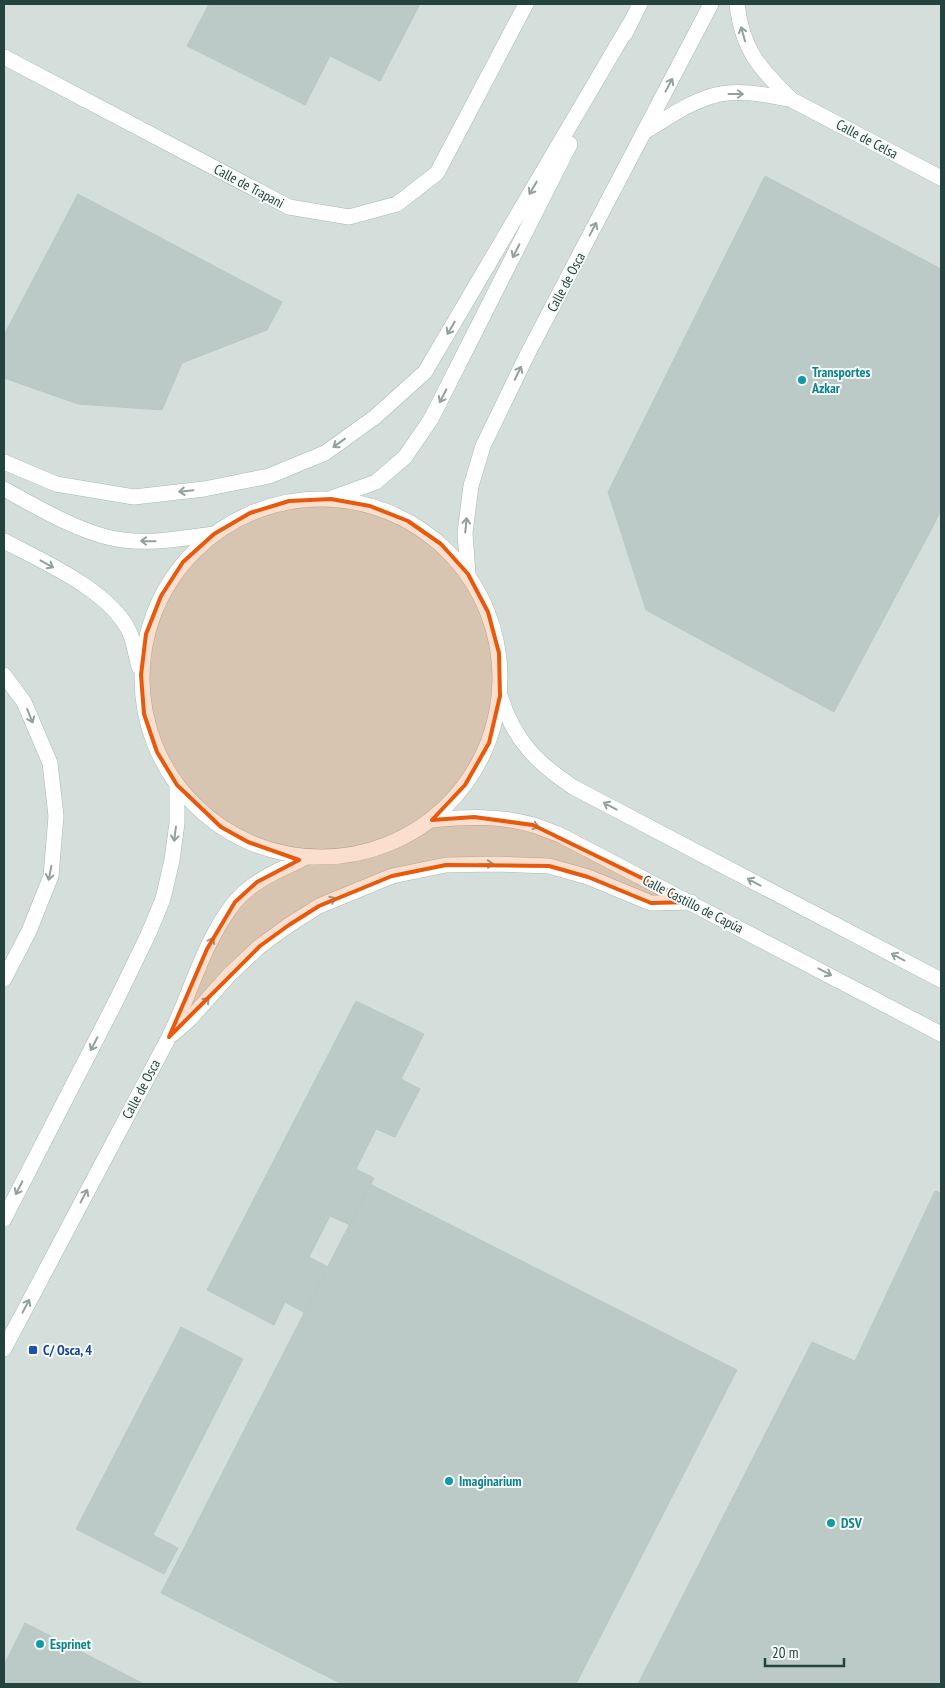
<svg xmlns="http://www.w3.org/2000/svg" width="945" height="1688" viewBox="0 0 945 1688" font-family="'PT Sans Narrow',sans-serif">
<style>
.built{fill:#d4dfdb}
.building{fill:#bbcac6;stroke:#b8c9c4}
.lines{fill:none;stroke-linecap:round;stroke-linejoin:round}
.minor-casing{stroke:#a8b8b4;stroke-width:16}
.minor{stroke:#fff;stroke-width:15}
.oneway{stroke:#92a09e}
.marked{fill:#e8590c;fill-opacity:0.2;stroke:#e8590c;stroke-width:4;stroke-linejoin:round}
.culture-dot{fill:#0f9aa8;stroke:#f7fbf9;stroke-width:2}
.transit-dot{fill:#1a4fb4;stroke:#f7fbf9;stroke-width:2}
.labels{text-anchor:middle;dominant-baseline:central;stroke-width:4;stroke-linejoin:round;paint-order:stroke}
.street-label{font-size:14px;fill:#24423e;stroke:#f7fbf9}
.culture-label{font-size:14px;font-weight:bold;fill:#0d838f;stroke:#f7fbf9;text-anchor:start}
.transit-label{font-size:14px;font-weight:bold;fill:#164399;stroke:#f7fbf9;text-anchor:start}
</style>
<rect width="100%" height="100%" fill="#e6efec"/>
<path class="built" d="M4 4H941V1684H4Z"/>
<path class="building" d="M209 4H420L380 81 330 56 305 105 187 46Z
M765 176 941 269V511L834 712 646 610 608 492Z
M78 194 282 302 267 330 182 363 162 410 78 404 4 378V335Z
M356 1001 424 1034 401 1079 420 1089 395 1137 376 1129 356 1169 374 1178 350 1225 330 1216 309 1257 328 1267 305 1313 285 1302 274 1325 207 1290Z
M370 1184 737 1370 576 1684H342L161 1593Z
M935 1191 941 1193V1684H638L812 1342 855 1361Z
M181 1327 243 1359 153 1535 178 1548 164 1574 76 1529Z
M25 1623 144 1684H4V1665Z"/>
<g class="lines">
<g class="minor-casing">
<path id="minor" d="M737 4C742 50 760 69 792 100L941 178
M625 34 640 4
M4 57 289 207 349 217 397 204 437 173 526 4
M644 132C666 119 688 103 712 96 737 88 767 95 792 100
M4 462 56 484 134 497 204 489 269 476 325 453 375 417 425 372 629 25
M4 489C37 507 85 536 123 540 153 544 183 538 214 534
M332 498 376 482 405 457 431 419 570 144
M142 678a179 179 0 1 1 358 0a179 179 0 1 1-358 0Z
M4 541C44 562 111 591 130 633 134 643 136 656 139 667
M468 574 465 533 471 486 483 446 527 355 711 4
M4 675 24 702 50 763 56 816 51 876 29 931 4 979
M501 698C514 740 537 763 573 787L941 980
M432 820C466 817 500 815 533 825 543 828 552 832 562 836L941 1034
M173 1034 190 1019 229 975 260 946 289 925 319 906 392 876 446 865 495 864 549 866 588 877 651 903 691 902
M4 1219 116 1001 148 935 163 899 172 860 177 823V785
M4 1349C58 1245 114 1143 168 1039 191 994 203 942 234 903 253 880 281 869 307 857"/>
</g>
<use href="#minor" class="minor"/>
</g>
<defs><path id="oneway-shaft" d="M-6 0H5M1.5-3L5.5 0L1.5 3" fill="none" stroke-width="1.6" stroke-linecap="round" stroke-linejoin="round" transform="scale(1.25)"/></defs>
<g class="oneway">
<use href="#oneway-shaft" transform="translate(743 34) rotate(-106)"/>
<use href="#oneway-shaft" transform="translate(669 85) rotate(-62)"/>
<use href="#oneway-shaft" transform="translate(736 94)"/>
<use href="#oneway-shaft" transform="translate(533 188) rotate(120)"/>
<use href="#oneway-shaft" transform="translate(593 229) rotate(-62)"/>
<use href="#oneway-shaft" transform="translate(516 251) rotate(117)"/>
<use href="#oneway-shaft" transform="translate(451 328) rotate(120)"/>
<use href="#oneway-shaft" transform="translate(518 373) rotate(-64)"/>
<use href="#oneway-shaft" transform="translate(443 396) rotate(117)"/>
<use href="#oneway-shaft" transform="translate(339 443) rotate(144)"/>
<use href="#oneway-shaft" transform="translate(186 491) rotate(174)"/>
<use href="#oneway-shaft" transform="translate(466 525) rotate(-84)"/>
<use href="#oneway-shaft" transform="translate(148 541) rotate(-179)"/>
<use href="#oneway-shaft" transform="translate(47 564) rotate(29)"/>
<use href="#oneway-shaft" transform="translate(30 716) rotate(68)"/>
<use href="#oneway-shaft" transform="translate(610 806) rotate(-152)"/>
<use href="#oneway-shaft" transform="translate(532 825) rotate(16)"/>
<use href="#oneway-shaft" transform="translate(175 834) rotate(97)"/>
<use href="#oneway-shaft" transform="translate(486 864) rotate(-1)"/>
<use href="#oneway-shaft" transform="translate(50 873) rotate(101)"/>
<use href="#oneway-shaft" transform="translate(754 882) rotate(-152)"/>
<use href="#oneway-shaft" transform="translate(329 901) rotate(-23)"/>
<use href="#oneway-shaft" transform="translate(210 944) rotate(-63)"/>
<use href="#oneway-shaft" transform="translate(898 957) rotate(-152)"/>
<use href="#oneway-shaft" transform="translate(825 972) rotate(28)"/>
<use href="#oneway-shaft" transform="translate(204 1003) rotate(-48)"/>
<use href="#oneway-shaft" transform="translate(94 1044) rotate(117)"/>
<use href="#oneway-shaft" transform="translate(19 1188) rotate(117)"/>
<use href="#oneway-shaft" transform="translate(84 1196) rotate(-62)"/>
<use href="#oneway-shaft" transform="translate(26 1306) rotate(-62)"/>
</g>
<path class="marked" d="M331 499 370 506 408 521 441 544 468 574 488 612 499 653 500 696 489 743 465 785 432 820 474 817 533 825 691 902 651 903 588 877 549 866 446 865 392 876 319 906 289 925 260 946 169 1037 207 949 235 902 257 882 299 860 248 842 221 827 177 785 157 752 144 714 141 675 146 634 161 596 183 562 214 534 250 513 289 501Z"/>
<g class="culture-dot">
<circle cx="802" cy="380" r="5"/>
<circle cx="449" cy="1481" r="5"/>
<circle cx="831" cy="1523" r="5"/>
<circle cx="40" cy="1644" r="5"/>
</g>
<rect class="transit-dot" x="28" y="1345" width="10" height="10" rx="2.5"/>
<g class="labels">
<g class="street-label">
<text transform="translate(867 139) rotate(28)">Calle de Celsa</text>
<text transform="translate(249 186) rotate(28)">Calle de Trapani</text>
<text transform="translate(566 282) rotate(-62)">Calle de Osca</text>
<text transform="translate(693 904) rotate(27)">Calle Castillo de Capúa</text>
<text transform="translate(141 1089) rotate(-62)">Calle de Osca</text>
</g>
<g class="culture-label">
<text x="812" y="372">Transportes<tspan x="812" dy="16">Azkar</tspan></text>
<text x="459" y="1481">Imaginarium</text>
<text x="841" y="1523">DSV</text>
<text x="50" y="1644">Esprinet</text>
</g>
<g class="transit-label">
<text x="43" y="1350">C/ Osca, 4</text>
</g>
</g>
<rect width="945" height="1688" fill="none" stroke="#24423e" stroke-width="10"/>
<path d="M765 1658v8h79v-8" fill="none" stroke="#24423e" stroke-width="2.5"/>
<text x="772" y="1658" font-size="15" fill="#24423e" stroke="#f7fbf9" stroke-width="4" paint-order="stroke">20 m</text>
</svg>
